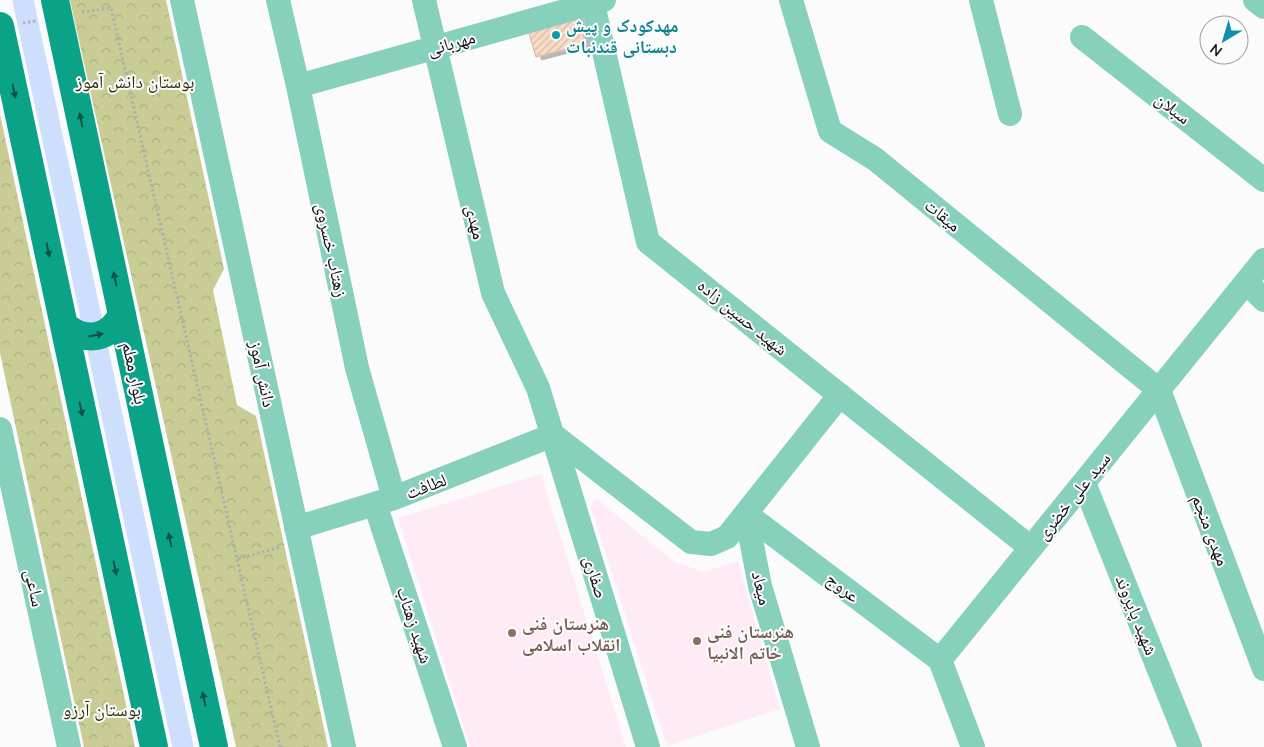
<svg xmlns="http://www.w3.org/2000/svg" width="1264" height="747" viewBox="0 0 1264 747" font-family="Mulish,'Noto Naskh Arabic',sans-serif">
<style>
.education{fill:#feebf5}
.forest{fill:url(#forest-crowns)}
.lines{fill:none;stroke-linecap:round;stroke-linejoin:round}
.canal{stroke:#cddffd;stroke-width:21}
.building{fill:url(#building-hatch);stroke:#ccb8aa;filter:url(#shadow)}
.path{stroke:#afafb1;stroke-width:3;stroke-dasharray:2.5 2.5;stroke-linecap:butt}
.minor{stroke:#87d0bc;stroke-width:24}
.major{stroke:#0aa388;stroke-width:28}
.oneway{fill:#0e534a}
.culture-dot{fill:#0f9aa8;stroke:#fbfbfb;stroke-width:2}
.education-dot{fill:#8d6e63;stroke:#fbfbfb;stroke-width:2}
.labels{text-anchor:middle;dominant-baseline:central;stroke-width:4;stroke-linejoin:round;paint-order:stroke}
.culture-label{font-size:18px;font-weight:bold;fill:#0d838f;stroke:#fbfbfb;text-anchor:start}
.street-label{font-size:18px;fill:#121118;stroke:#fbfbfb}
.park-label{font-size:18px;fill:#2e2f08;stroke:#fbfbfb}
.education-label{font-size:18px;font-weight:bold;fill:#785e54;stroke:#fbfbfb;text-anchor:start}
</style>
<defs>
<pattern id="forest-crowns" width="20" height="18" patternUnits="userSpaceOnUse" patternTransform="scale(1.25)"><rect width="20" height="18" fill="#c9cd95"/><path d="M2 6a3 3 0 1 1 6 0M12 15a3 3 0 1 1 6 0" fill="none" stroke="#acaf80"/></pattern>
<pattern id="building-hatch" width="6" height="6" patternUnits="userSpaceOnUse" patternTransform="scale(1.25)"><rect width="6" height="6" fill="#fadbc5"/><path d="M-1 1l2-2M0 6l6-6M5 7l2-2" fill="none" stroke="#d5bba8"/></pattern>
<filter id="shadow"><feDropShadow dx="5.5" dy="3" stdDeviation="0" flood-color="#0004"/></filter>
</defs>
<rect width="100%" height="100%" fill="#fbfbfb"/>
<path class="education" d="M541 474 626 747H470L398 518Z
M597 499 673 561 703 572 738 561 780 709 667 746 590 505Z"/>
<path class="forest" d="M70 0H166L224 269 213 290 237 405 256 416 328 747H236Z
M0 114 135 747H84L0 353Z"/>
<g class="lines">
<path class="canal" d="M23 0 183 747"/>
</g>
<path class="building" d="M577 12 586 44 536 57 527 27Z"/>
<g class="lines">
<path class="path" d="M82 12 111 8 280 747
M23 23 36 21
M238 559 280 547"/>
<path class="minor" d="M182 0 344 747
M278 0 298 86 357 368 394 498
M424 0 493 293 538 388 648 747
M592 0 648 242 1031 548
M791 0 830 131 875 159 1159 390 1264 669
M981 0 1010 114
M1255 0 1264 7
M1082 37 1264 180
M298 86 604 0
M1246 282 1264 300
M0 429 69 747
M553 435 691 542 711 544 727 537 840 395
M1084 483 1190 747
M375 504 455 747
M746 514 940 660
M746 514 760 586 808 747
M296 528 394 498 553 435
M973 747 940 660 1264 260"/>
<path class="major" d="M55 0 214 747
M0 26 154 747
M64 325C84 344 111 339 122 314"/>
</g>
<defs><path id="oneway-solid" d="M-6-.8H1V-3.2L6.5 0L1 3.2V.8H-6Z" transform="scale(1.25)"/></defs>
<g class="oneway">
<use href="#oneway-solid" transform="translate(14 91) rotate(78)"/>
<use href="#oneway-solid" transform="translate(81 120) rotate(-102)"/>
<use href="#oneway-solid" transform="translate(48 250) rotate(78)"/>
<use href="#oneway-solid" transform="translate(115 279) rotate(-102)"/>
<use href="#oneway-solid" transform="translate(96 335) rotate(-11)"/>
<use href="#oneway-solid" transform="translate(81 409) rotate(78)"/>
<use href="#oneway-solid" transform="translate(170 540) rotate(-102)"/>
<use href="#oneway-solid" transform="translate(115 568) rotate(78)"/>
<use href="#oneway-solid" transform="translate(204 699) rotate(-102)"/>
</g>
<circle class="culture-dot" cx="556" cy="35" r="5"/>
<g class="education-dot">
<circle cx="512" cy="633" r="5"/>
<circle cx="697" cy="641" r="5"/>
</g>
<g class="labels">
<g class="culture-label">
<text x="566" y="25">مهدکودک و پیش<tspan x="566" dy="21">دبستانی قندنبات</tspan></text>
</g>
<g class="street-label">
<text transform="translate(451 43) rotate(-16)">مهربانی</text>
<text transform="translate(1173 108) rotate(38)">سبلان</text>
<text transform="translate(943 215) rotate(39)">میقات</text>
<text transform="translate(476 222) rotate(77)">مهدی</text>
<text transform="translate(332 250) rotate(78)">زهتاب خسروی</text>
<text transform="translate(743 317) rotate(39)">شهید حسین زاده</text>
<text transform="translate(135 373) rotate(78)">بلوار معلم</text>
<text transform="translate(263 374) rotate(78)">دانش آموز</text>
<text transform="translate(426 486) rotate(-21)">لطافت</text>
<text transform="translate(1073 496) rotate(-51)">سید علی خضری</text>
<text transform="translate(1211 530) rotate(69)">مهدی منجم</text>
<text transform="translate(596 577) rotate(73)">صفاری</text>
<text transform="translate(843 587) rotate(37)">عروج</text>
<text transform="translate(35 588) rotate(78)">ساعی</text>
<text transform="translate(762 588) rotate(76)">میعاد</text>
<text transform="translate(1137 615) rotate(68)">شهید پایروند</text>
<text transform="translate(415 625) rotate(72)">شهید زهتاب</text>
</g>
<g class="park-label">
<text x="135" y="81">بوستان دانش آموز</text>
<text x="102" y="709">بوستان آرزو</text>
</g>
<g class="education-label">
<text x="522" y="623">هنرستان فنی<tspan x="522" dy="21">انقلاب اسلامی</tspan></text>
<text x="707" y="631">هنرستان فنی<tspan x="707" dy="21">خاتم الانبیا</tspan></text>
</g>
</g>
<g transform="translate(1224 40) rotate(218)"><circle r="24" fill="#fbfbfb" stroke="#9e9da0"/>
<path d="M0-4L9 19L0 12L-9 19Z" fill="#0f8eae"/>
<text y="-8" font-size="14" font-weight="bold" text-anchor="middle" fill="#121118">N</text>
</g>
</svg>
